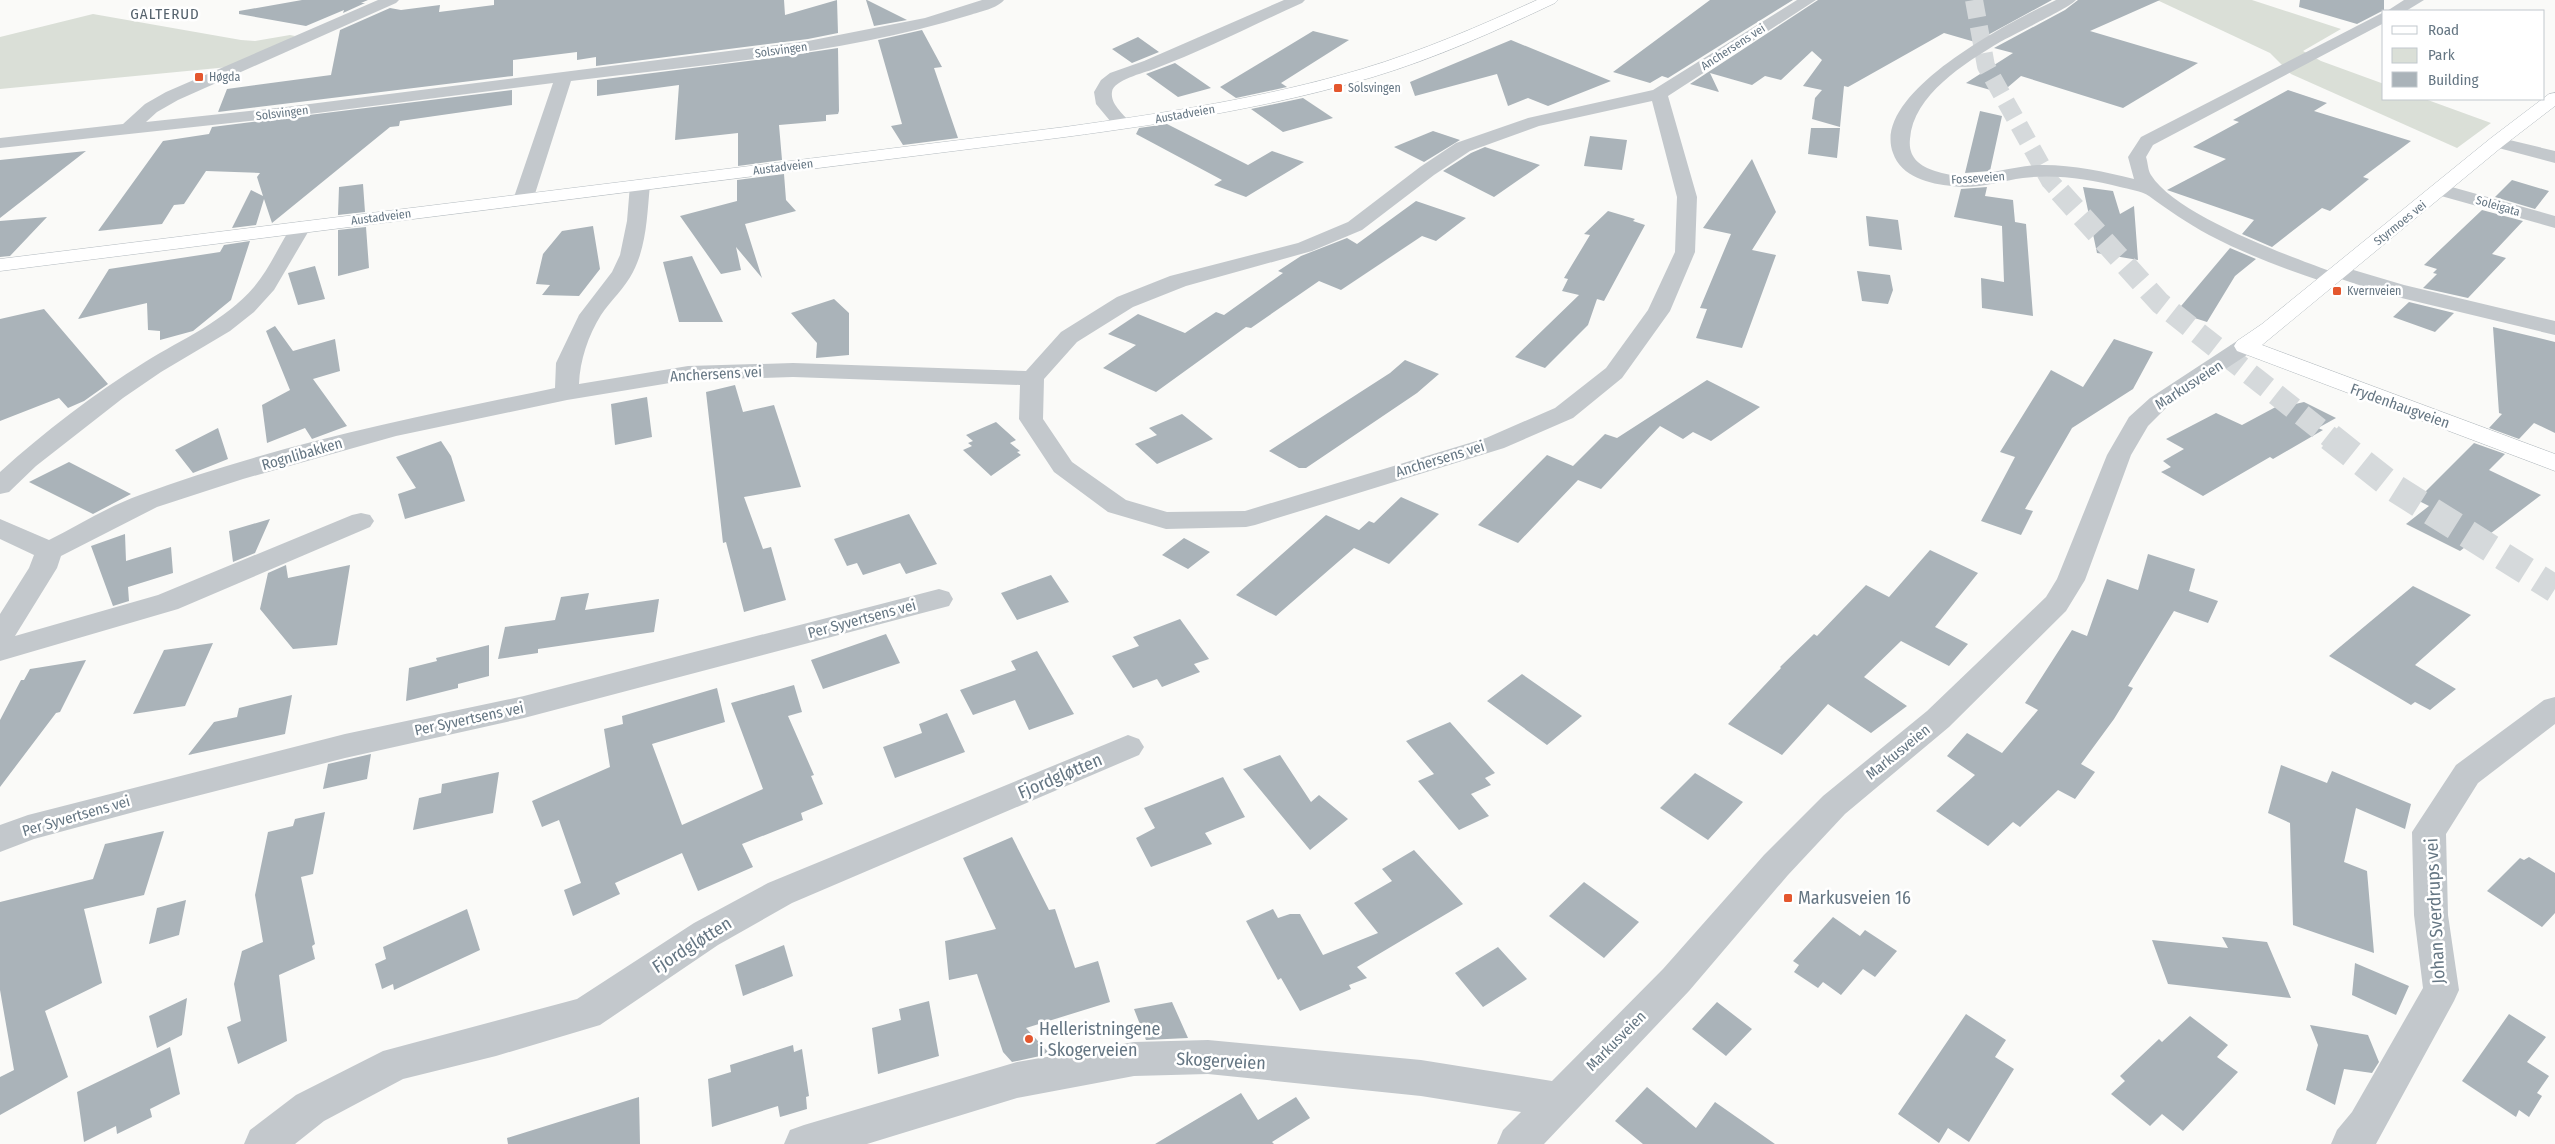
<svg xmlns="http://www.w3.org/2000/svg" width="2555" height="1144" viewBox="0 0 2555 1144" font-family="'Fira Sans Condensed',sans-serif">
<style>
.green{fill:#dadfd7}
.building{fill:#aab3b9}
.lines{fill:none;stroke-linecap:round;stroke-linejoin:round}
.highway-tunnel-far2{stroke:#d5d9db;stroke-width:18;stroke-dasharray:18 9;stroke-linecap:butt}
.highway-tunnel-far1{stroke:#d5d9db;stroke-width:22;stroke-dasharray:22 11;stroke-linecap:butt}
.highway-tunnel{stroke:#d5d9db;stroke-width:28;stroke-dasharray:28 14;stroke-linecap:butt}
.secondary-casing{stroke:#b3babf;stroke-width:1}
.street{fill:#c3c8cc;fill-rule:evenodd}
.secondary{fill:#fff;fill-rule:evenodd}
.poi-dot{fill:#e4572e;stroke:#fff;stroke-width:2}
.labels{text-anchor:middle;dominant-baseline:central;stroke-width:5;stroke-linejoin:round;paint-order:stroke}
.far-street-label{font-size:12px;fill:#657683;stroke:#fff}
.far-poi-label{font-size:12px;fill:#657683;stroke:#fff;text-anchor:start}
.far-quarter-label{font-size:15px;letter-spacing:1px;fill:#57646e;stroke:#fff}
.street-label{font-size:15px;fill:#657683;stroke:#fff}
.near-street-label{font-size:18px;fill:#657683;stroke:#fff}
.near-poi-label{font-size:18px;fill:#657683;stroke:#fff;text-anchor:start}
</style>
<rect width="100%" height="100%" fill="#fafaf8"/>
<path class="green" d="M2157 0H2252L2341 29 2303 51 2321 61 2384 84V99H2425L2491 123 2457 148 2291 74 2270 53Z
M93 14 241 40 255 41 290 35 295 36 239 66 0 89V37Z"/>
<path class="building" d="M302 0H368L361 3H365L343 13 344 10 306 26 239 14V11Z
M494 0H784L785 15 837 0 838 33 808 39 596 66V57L577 60V52L513 60V76L218 112 227 89 331 75 340 30 390 8 401 10 440 5 439 12 494 5Z
M866 0H867L907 20 874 26Z
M1710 0H1793L1668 78 1662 76 1650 83 1613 72Z
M1818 0H2052L1975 42 1944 33 1848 87 1844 86 1840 127 1812 119 1815 98 1822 90 1803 86 1822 60 1812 51 1781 80 1765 76 1752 85 1710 73 1719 92 1690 84Z
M2078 0H2160L2090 31 2198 63 2123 108 2021 76 2001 93 1966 83 2013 53 1994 48 2065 10Z
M2300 0H2384V10L2357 24 2299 7Z
M922 30 942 67 934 68 958 138 903 145 891 126 902 124 878 40Z
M1313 31 1349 40 1281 83 1287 87 1236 98 1220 87Z
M1138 37 1159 52 1132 63 1112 49Z
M1511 40 1611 81 1548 106 1528 98 1508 106 1497 74 1415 96 1410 82Z
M838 48 839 111 838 114 826 115V121L779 125 782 160 738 166V133L675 140 679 85 597 96V80L772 58Z
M1175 63 1211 88 1178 97 1146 74Z
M512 90V105L400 121 399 126 390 127 272 223 264 199 256 225 232 228 251 190 263 196 257 177 260 173 206 171 184 204 174 205 162 224 98 231 163 141 209 134 212 127Z
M2288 90 2327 103 2314 111 2411 141 2363 177 2369 179 2330 211 2322 208 2272 247 2242 234 2254 220 2167 190 2226 159 2193 147 2239 122 2233 120Z
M1303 98 1333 118 1283 132 1251 109Z
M1980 111 2002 116 1990 171 1965 173Z
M1167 124 1248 165 1272 151 1304 162 1246 197 1214 185 1222 180 1136 134 1139 128Z
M1811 128H1840L1837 158 1808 154Z
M1433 131 1460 140 1424 162 1394 147Z
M1590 136 1627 140 1622 170 1584 166Z
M1485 147 1540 165 1494 197 1443 171 1471 153Z
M86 151 0 218V160Z
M1752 159 1776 212 1752 250 1776 255 1742 348 1696 338 1707 309 1700 308 1731 234 1703 228Z
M784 174 786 200 796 211 745 224 762 278 736 247 741 270 721 274 680 216 737 201V180Z
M2512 180 2549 191 2535 209 2495 197Z
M363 184 365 212 338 215 339 187Z
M1987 187 1985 196 2013 200 2015 222 2026 224 2033 316 1982 308 1981 278 2004 282 2002 226 1954 217 1961 189Z
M2083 187 2113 191 2120 214 2134 206 2138 260 2097 253Z
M1416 201 1466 218 1436 241 1422 236 1341 290 1319 281 1251 328 1246 327 1156 392 1103 368 1136 345 1108 334 1138 314 1185 333 1216 312 1224 315 1283 273 1278 271 1301 256 1347 238 1357 244Z
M2482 210 2523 221 2492 254 2506 258 2468 298 2423 288 2437 274 2433 273 2437 269 2424 265Z
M1608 211 1635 219 1633 221 1645 225 1604 301 1597 299 1588 325 1545 368 1515 357 1579 295 1562 291 1568 279 1564 278 1590 235 1584 234Z
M1866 216 1898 220 1902 250 1869 246Z
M47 217 10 256 0 257V221Z
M593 226 600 269 579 296 542 295 550 285 536 284 543 254 562 231Z
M366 227 369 268 338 276V230Z
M250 241 231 300 193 331 160 340V331L148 330 147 303 78 319 109 269 220 252 224 245Z
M2230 248 2256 259 2235 276 2207 322 2176 312Z
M692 256 723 322H679L663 262Z
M315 266 325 299 298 305 288 273Z
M1857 271 1890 275 1893 290 1888 304 1862 301Z
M834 299 849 313V355L816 358 817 343 791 313Z
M2409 302 2454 313 2435 332 2393 317Z
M44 309 108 384 84 401 68 408 59 398 0 421V319Z
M275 326 293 351 335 339 340 371 313 379 347 426 312 439 305 428 267 443 262 405 290 390 266 331Z
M2493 327 2555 342V433L2534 423 2519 439 2489 428 2502 414 2499 413Z
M2114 339 2153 352 2133 389 2072 428 2025 509 2033 511 2021 535 1981 521 2015 457 2000 452 2051 370 2083 387Z
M1405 360 1439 374 1417 393 1306 468H1299L1269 451 1390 373Z
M1707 380 1760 407 1711 441 1693 432 1683 439 1660 426 1601 489 1578 480 1518 543 1478 525 1547 455 1573 466 1605 434 1617 438Z
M735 385 743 412 774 405 801 487 744 497 763 549 771 547 786 600 744 612 726 542 723 543 706 392Z
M647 397 652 437 615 445 611 404Z
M2285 402 2291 405 2304 402 2336 418 2318 428 2323 430 2273 459 2270 457 2203 496 2161 472 2171 467 2163 461 2184 449 2166 439 2216 413 2242 425Z
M1182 414 1213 439 1157 464 1135 444 1157 435 1149 428Z
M996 422 1016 440 1010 443 1020 451 1017 452 1021 455 991 476 963 450 972 446 968 443 973 441 966 435Z
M218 428 228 459 193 473 175 450Z
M441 441 451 456 465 501 405 519 398 494 416 488 396 457Z
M2474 443 2505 454 2489 470 2541 495 2474 546 2469 544 2460 551 2406 524 2429 506 2417 500Z
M69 462 131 494 93 514 29 482Z
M1401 497 1439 514 1389 564 1354 548 1276 616 1236 595 1326 515 1359 530 1369 521 1374 523Z
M909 514 937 564 906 574 900 563 863 575 857 563 847 566 834 539Z
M270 519 255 553 233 562 229 531Z
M125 534 126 561 171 547 173 573 128 587 129 601 113 606 91 546Z
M1184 538 1210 552 1188 569 1162 555Z
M1930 550 1978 573 1935 627 1968 644 1949 666 1901 641 1864 677 1907 706 1871 733 1828 704 1782 755 1728 724 1781 668 1780 667 1814 634 1817 636 1866 585 1889 597Z
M2148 554 2195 569 2189 591 2218 601 2208 623 2174 611 2128 686 2133 688 2114 719 2081 764 2095 772 2075 799 2058 790 2020 827 2013 822 1988 846 1936 811 1975 775 1947 756 1967 733 2002 753 2038 710 2025 703 2072 630 2087 636 2107 579 2138 590Z
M286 565 288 578 350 565 337 645 293 649 260 609 268 573Z
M1051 575 1069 602 1017 620 1001 593Z
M2413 586 2471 615 2415 665 2456 689 2430 710 2415 702 2411 705 2329 656Z
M589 593 585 610 659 599 654 632 538 649V653L498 659 505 627 555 620 561 597Z
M1180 619 1209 659 1194 664 1200 672 1162 687 1157 679 1133 688 1112 656 1139 646 1133 637Z
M886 634 900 663 823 689 811 660Z
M213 643 185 706 133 714 164 650Z
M489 645V676L458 684V688L406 701 409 668 437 661 436 658Z
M1037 651 1074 714 1029 730 1015 700 973 715 960 690 1016 670 1011 661Z
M86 660 60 712 56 713 0 787V720L21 680H24L30 669Z
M1522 674 1582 716 1547 745 1487 701Z
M794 685 802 712 788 716 814 775 811 776 823 804 801 813 803 820 742 844 753 867 698 891 682 853 615 883 620 894 573 916 564 890 581 883 559 820 542 827 532 801 610 767 604 729 623 724 622 716 717 688 725 722 652 744 682 825 763 789 731 703Z
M292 695 285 734 188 755 214 722 237 717 239 708Z
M947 713 965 752 895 778 883 747 922 733 919 724Z
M1450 722 1495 773 1485 778 1491 785 1471 794 1489 816 1459 830 1418 781 1434 774 1406 741Z
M371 754 367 779 323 789 328 764Z
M1280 755 1311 802 1319 795 1348 819 1310 850 1243 769Z
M2281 765 2327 783 2332 771 2411 804 2405 829 2356 808 2344 862 2367 871 2374 953 2293 925 2290 823 2268 813Z
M499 772 493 813 413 830 419 798 441 793 442 784Z
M1695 773 1743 802 1708 840 1660 808Z
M1223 777 1245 817 1205 833 1212 844 1151 867 1136 838 1155 828 1144 808Z
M325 812 313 874 301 877 315 944 312 946 315 959 279 975 287 1041 238 1064 227 1027 241 1021 234 984 242 951 263 942 255 895 268 832 293 826 295 819Z
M164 831 144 895 84 909 102 983 45 1011 68 1077 0 1115V1077L14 1070 0 990V902L93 879 105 844Z
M1012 837 1049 910 1055 909 1075 968 1098 961 1110 1002 1026 1028 1048 1052 1040 1056 1012 1062 1003 1052 977 974 949 980 945 941 996 929 963 858Z
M1414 850 1463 904 1357 967 1367 978 1349 985 1351 989 1300 1011 1281 978 1278 980 1246 921 1273 909 1278 918 1290 914H1300L1323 955 1378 933 1354 903 1392 881 1382 869Z
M2529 857 2555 873V913L2542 927 2487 891 2520 858 2524 860Z
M1584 882 1639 922 1604 958 1549 916Z
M186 900 179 935 149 944 157 908Z
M467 909 480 950 394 990 393 984 382 989 375 964 386 959 383 947Z
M1833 917 1860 936 1865 930 1897 951 1875 977 1863 969 1841 995 1823 982 1818 988 1794 972 1799 965 1793 961Z
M2222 937 2267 942 2291 998 2168 984 2152 940 2228 948Z
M784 945 793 976 743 996 735 965Z
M1498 947 1527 979 1483 1007 1455 973Z
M2355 963 2409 986 2396 1015 2352 995Z
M187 998 182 1035 157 1048 149 1016Z
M929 1001 939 1056 878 1074 872 1028 901 1020 899 1009Z
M1172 1002 1188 1038 1146 1040 1134 1009Z
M1717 1002 1752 1029 1726 1056 1692 1029Z
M1966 1014 2006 1040 1995 1057 2014 1069 1969 1142 1948 1128 1939 1143 1898 1114Z
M2509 1014 2546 1037 2527 1062 2549 1076 2537 1093 2542 1096 2529 1117 2519 1110 2516 1117 2462 1081Z
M2190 1016 2228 1045 2217 1057 2238 1072 2183 1131 2162 1114 2150 1126 2111 1094 2125 1081 2120 1076 2159 1039 2162 1042Z
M2310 1025 2368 1035 2379 1062 2372 1073 2344 1069 2335 1105 2306 1090 2318 1045Z
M793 1045 794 1052 802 1049 809 1096 806 1097 807 1109 780 1117 778 1106 712 1127 708 1079 731 1072 730 1065Z
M170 1047 180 1094 150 1109 152 1117 117 1134 116 1126 84 1142 77 1092Z
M1647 1087 1696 1128 1715 1102 1775 1144H1643L1615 1121Z
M1241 1093 1258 1120 1296 1097 1310 1118 1272 1142 1274 1144H1155Z
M639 1097 640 1144H508L507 1138Z"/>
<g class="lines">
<path class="highway-tunnel-far2" d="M1974 0 1986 66 2050 181 2061 193"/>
<path class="highway-tunnel-far1" d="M2060 192 2160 303 2331 438"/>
<path class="highway-tunnel" d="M2330 437 2393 487 2555 589"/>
<g class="secondary-casing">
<path id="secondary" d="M1537 0H1558L1555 3C1496 31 1436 58 1373 77 1272 107 1169 123 1065 137L0 271V259L1065 127C1165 113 1265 98 1362 69 1422 51 1480 26 1537 0Z
M2555 93V106L2503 146 2262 345 2555 454V471L2237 351 2234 346 2237 341 2262 324 2491 138 2549 94Z"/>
</g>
<path class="street" d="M378 0H399L396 3 178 100 157 112 146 122 286 107 808 41 925 18 982 0H1004C998 8 979 12 970 15 841 55 703 64 571 81L533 200 530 204H516L513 200 553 83 286 117 0 148V138L123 124 145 104 166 92Z
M1284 0H1305L1302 3C1253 25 1205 50 1154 69 1144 73 1113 80 1112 92 1110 105 1125 115 1131 124L1128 128H1116L1096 104 1094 92 1101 80 1110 73 1144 61Z
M1797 0H1816L1668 96 1697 197 1695 252 1670 311 1622 378 1573 418 1504 448 1255 525 1246 527 1166 529 1108 512 1054 472 1019 419 1020 385 793 377 688 380 567 400 396 436 243 479 157 507 61 556 57 568 15 636 158 595 352 515 361 513 370 515 374 521 370 527 178 609 0 661V614L29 568 34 555 0 539V519L49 540C79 525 109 506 140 495 274 445 416 417 555 388L556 363 579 315 612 272 620 255 627 221 630 185 633 181H647L650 185C647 214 647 245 633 272 625 288 611 300 601 315 588 336 580 360 579 384L688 366 793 363 1026 371 1061 332 1117 297 1170 276 1298 243 1348 222 1420 167 1456 143 1528 118 1653 90ZM1652 101 1677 197 1675 252 1648 310 1606 368 1555 408 1486 438 1245 511 1167 512 1126 500 1072 462 1043 419 1044 379 1077 342 1133 307 1186 286 1312 251 1362 230 1434 175 1470 151 1539 126Z
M2056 0H2076C2071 7 2012 35 2000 42 1965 63 1913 95 1910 139 1908 157 1919 166 1935 171 1969 183 2003 167 2037 165 2070 164 2102 171 2134 179L2128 157 2141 137 2384 12V23L2153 145 2146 157C2148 163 2148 171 2151 175 2176 215 2286 255 2330 271L2340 266 2404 285 2555 321V335L2389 295 2341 279 2338 282 2331 284 2324 282C2285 269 2245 254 2209 235 2187 223 2168 210 2149 196 2142 191 2128 189 2120 187 2089 179 2055 174 2023 178 2000 181 1976 190 1952 186 1930 184 1901 177 1893 153 1870 92 2014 20 2056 0Z
M2404 0H2424L2406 11H2387Z
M2497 137 2555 151V163L2491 146 2488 142 2491 138Z
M2441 184 2555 216V228L2434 194 2431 190 2434 186Z
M301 221 308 223 311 227 274 290 254 312 230 331 161 372 123 398 36 466 9 492 0 494V472C44 432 94 394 145 362 182 339 225 321 254 287 270 268 280 243 294 223Z
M2245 339 2253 341 2256 346 2253 351 2166 408 2148 426 2131 455 2085 580 2066 611 1949 727 1845 814 1788 875 1689 991 1544 1144H1497L1503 1130 1521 1112 1421 1096 1208 1074 1134 1076 1017 1098 867 1144H784L790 1130 804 1125 1017 1062 1134 1042 1208 1040 1421 1060 1552 1081 1663 969 1764 855 1823 796 1927 711 2046 597 2057 579 2107 455 2129 417 2150 398 2237 341Z
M939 589 949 592 953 599 949 606 524 718 345 758 134 812 34 839 0 852V825L28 815 345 734 524 696Z
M2555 697V724L2478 783 2446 834 2448 915 2459 990 2454 1001 2376 1144H2331L2337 1130 2352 1112 2423 988 2414 915 2412 832 2456 765 2544 700Z
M1128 735 1139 739 1144 747 1139 755 792 903 718 945 600 1025 496 1056 403 1079 324 1121 295 1144H244L250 1130 296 1095 383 1051 577 999 694 923 768 883Z"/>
<use href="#secondary" class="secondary"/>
</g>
<g class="poi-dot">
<rect x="194" y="72" width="10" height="10" rx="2.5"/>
<rect x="1333" y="83" width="10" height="10" rx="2.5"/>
<rect x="2332" y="286" width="10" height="10" rx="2.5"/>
<rect x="1783" y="893" width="10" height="10" rx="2.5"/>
<circle cx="1029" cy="1039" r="5"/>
</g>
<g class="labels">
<g class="far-street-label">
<text transform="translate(1733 47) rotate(-33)">Anchersens vei</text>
<text transform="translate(781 50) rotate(-8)">Solsvingen</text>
<text transform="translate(282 113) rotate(-7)">Solsvingen</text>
<text transform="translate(1185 114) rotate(-10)">Austadveien</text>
<text transform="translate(783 167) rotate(-7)">Austadveien</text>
<text transform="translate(1978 178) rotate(-4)">Fosseveien</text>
<text transform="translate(2498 206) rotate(16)">Soleigata</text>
<text transform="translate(381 217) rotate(-7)">Austadveien</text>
<text transform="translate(2400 223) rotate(-39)">Styrmoes vei</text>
</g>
<g class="far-poi-label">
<text x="209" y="77">Høgda</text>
<text x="1348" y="88">Solsvingen</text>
<text x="2347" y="291">Kvernveien</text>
</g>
<g class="far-quarter-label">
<text x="165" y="14">GALTERUD</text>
</g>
<g class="street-label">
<text transform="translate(716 374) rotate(-3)">Anchersens vei</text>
<text transform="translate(2189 385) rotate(-33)">Markusveien</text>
<text transform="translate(2400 406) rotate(20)">Frydenhaugveien</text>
<text transform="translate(302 454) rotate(-16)">Rognlibakken</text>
<text transform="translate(1440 459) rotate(-17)">Anchersens vei</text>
<text transform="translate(862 619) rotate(-15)">Per Syvertsens vei</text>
<text transform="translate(469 719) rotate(-12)">Per Syvertsens vei</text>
<text transform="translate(1898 752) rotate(-39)">Markusveien</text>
<text transform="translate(76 816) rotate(-16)">Per Syvertsens vei</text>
<text transform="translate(1616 1041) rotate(-45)">Markusveien</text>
</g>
<g class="near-street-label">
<text transform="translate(1060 776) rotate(-23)">Fjordgløtten</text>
<text transform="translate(2435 911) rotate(-93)">Johan Sverdrups vei</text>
<text transform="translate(692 945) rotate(-32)">Fjordgløtten</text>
<text transform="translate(1221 1061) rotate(3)">Skogerveien</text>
</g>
<g class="near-poi-label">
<text x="1798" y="898">Markusveien 16</text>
<text x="1039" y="1029">Helleristningene<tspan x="1039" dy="21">i Skogerveien</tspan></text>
</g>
</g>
<rect x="2382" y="10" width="162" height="90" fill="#ffffff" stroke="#c1c8cd"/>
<rect x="2392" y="26" width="25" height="8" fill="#ffffff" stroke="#c1c8cd"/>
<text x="2428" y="35" font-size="15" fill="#657683">Road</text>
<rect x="2392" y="48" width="25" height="15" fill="#dadfd7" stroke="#c1c8cd"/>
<text x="2428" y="60" font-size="15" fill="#657683">Park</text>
<rect x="2392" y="72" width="25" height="15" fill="#aab3b9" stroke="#c1c8cd"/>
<text x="2428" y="85" font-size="15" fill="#657683">Building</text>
</svg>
